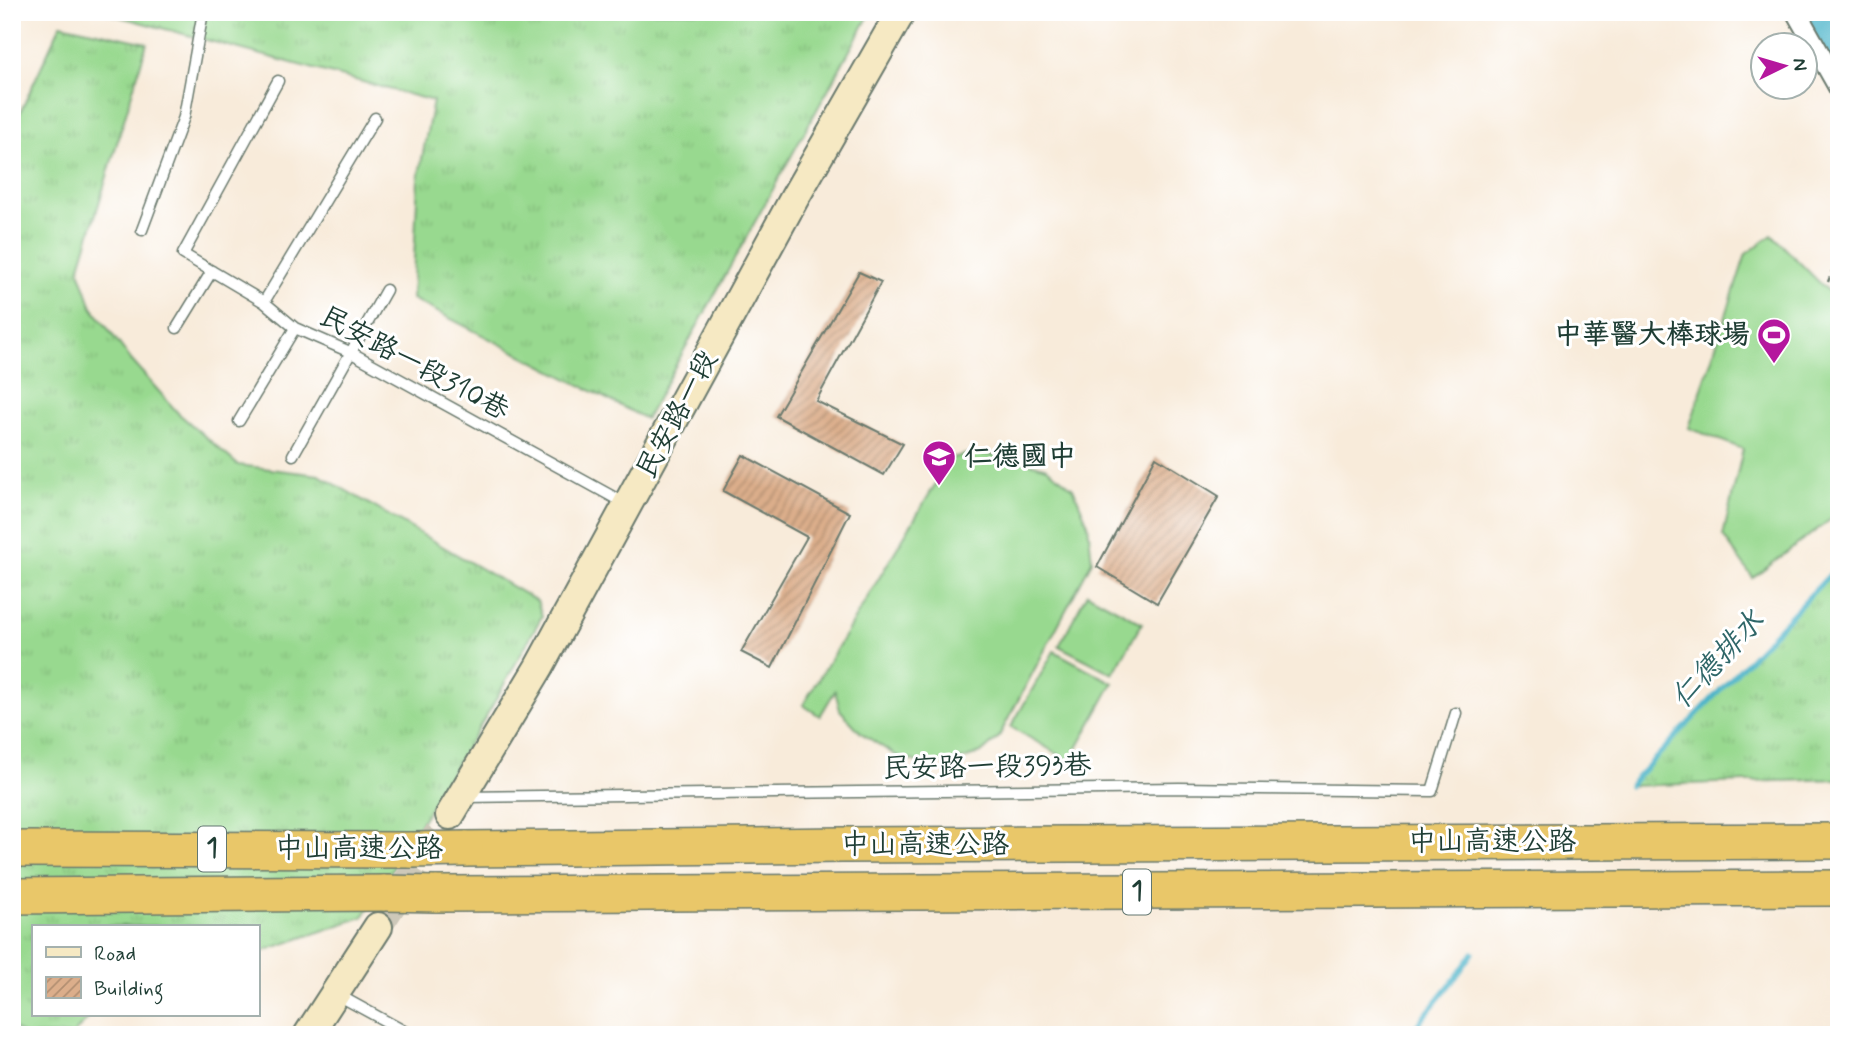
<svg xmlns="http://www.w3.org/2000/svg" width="1851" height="1047" viewBox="0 0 1851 1047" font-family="Mynerve,'LXGW WenKai TC',sans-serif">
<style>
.grass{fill:url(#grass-tufts);stroke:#5c8b62;stroke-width:2}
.pitch{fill:#98d98f;stroke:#5c8b62;stroke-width:2}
.water{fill:#4ab3c9;stroke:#34787e;stroke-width:2}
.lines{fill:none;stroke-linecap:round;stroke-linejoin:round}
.stream{stroke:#4ab3c9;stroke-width:5}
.building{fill:url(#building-hatch)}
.secondary-tunnel{stroke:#cdc8b9;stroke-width:28;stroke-dasharray:28 14;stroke-linecap:butt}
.lane-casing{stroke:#6b7a6e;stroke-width:13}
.street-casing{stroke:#6b7a6e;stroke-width:23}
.secondary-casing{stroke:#6b7a6e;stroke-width:32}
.highway-casing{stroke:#6b7a6e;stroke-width:38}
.path{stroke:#6b7a6e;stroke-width:2.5;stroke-dasharray:5 5;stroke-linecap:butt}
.lane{stroke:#fff;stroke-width:10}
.street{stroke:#fff;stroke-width:19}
.secondary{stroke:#f6e9c3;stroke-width:28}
.highway{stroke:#e9c769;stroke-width:35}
.highway-bridge-casing{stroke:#6b7a6e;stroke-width:38;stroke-linecap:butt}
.highway-bridge{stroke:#e9c769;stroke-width:35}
.labels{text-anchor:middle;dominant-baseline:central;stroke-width:6;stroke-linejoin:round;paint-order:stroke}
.shield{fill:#fff;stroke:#627771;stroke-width:2}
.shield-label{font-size:26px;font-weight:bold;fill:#1f3d34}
.poi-label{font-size:28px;font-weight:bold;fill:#1f3d34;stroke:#fff;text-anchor:end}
.street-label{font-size:28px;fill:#1f3d34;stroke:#fff}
.water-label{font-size:30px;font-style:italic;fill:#2e6668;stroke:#fff}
</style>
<defs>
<pattern id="grass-tufts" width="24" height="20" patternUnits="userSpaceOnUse" patternTransform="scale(1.75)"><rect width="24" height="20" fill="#98d98f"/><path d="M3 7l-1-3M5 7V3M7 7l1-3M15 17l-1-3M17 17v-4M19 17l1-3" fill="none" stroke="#83bb7c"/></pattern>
<pattern id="building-hatch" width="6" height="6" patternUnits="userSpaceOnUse" patternTransform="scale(1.75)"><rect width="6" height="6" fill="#dcae8b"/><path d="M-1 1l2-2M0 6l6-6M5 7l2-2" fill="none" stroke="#b28f72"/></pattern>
</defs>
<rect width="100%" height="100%" fill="#fff"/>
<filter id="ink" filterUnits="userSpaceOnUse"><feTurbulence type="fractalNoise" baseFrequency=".0143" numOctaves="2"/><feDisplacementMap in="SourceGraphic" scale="14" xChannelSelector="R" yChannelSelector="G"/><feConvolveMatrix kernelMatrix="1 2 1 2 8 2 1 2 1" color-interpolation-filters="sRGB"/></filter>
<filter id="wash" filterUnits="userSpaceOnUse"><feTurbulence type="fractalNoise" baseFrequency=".00686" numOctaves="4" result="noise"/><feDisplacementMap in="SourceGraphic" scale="28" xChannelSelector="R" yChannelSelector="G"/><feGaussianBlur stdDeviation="1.57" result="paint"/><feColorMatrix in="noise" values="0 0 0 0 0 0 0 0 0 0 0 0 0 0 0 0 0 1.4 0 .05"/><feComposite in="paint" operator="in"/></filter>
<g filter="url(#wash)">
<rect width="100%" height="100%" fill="#f8ebda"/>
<path class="grass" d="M102 12H871L646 419 412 299 418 179 433 101Z
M61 24 147 43 79 270 92 307 132 361 178 413 238 465 319 475 537 601 542 616 491 708 363 917 257 953V926H33V1014H92L73 1035H24L12 1027V130Z
M1839 565V779L1629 786Z"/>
<path class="pitch" d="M1772 235 1839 302V513L1753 578 1723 536 1743 449 1689 428 1746 254Z
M971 453 1011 457 1047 468 1073 488 1088 524 1092 561 998 738 981 753 958 761 923 764 895 755 861 733 840 710 835 691 820 716 803 705 951 458Z
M1087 593 1142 623 1113 674 1059 646Z
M1054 651 1113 683 1070 761 1011 727Z"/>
<path class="water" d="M1796 12H1839V78Z"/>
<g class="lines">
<path class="stream" d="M1629 786 1839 565
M1409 1035 1456 977 1473 953"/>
</g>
<g id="blocks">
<path class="building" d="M859 272 881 282 816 401 903 444 884 475 776 416Z
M743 455 850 513 772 668 741 652 807 537 723 491Z
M1156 457 1219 496 1157 603 1097 567Z"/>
</g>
</g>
<g filter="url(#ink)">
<use href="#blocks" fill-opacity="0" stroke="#6b7a6e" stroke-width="2"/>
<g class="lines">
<path class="secondary-tunnel" d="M378 927 450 815"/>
<g class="lane-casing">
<path id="lane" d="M278 81 183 254 264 302 295 328 350 352 626 504
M142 230 184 117 203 12
M264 302 375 118
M177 328 212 271
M239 421 295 328
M293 455 386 290
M465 797 1179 788 1432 791 1456 713
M338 995 411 1035"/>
</g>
<g class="street-casing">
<path id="street" d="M1796 12 1839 88"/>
</g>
<g class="secondary-casing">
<path id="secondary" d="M450 815 539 667 795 197 901 12
M308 1035 378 927"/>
</g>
<g class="highway-casing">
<path id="highway" d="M12 849 412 850
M465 849 843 845 1839 841
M435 894 1839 888
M12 896 385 893"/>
</g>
<path class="path" d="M1828 282 1839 252"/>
<use href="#lane" class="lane"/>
<use href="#street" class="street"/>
<use href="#secondary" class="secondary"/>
<use href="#highway" class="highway"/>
<g class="highway-bridge-casing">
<path id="highway-bridge" d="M412 850 465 849
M385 893 435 894"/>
</g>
<use href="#highway-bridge" class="highway-bridge"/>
</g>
</g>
<defs>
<g id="stadium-pin" transform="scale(1.75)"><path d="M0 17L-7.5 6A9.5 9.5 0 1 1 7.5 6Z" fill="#b5179e" stroke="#fff"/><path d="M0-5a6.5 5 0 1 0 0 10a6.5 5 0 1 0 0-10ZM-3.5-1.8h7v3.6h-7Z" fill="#fff"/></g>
<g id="school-pin" transform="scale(1.75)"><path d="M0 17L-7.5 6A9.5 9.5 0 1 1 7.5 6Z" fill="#b5179e" stroke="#fff"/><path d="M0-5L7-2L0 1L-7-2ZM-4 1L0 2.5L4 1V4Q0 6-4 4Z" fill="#fff"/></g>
</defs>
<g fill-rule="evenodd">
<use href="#stadium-pin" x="1774" y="335"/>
<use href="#school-pin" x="939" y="457"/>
</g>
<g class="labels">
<g class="shield">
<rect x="198" y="826.5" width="28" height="45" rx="5"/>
<rect x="1123" y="869.5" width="28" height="45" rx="5"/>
</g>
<g class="shield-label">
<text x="212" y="849">1</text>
<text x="1137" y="892">1</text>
</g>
<g class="poi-label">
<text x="1750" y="335">中華醫大棒球場</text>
<text x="964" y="457" text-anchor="start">仁德國中</text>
</g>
<g class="street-label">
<text transform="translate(414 364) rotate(28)">民安路一段310巷</text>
<text transform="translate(678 415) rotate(-62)">民安路一段</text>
<text transform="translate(987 768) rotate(-1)">民安路一段393巷</text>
<text x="1492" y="842">中山高速公路</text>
<text x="925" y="845">中山高速公路</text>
<text x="359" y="849">中山高速公路</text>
</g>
<g class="water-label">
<text transform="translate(1718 660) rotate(-47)">仁德排水</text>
</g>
</g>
<rect width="1851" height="1047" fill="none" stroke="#fff" stroke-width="42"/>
<rect x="32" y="925" width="228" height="91" fill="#ffffff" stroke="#a5b1ae" stroke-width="2"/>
<rect x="46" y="947" width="35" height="10" fill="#f6e9c3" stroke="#a5b1ae" stroke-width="2"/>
<text x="94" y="960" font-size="21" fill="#1f3d34">Road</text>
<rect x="46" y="977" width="35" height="21" fill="url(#building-hatch)" stroke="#a5b1ae" stroke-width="2"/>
<text x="94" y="995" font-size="21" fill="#1f3d34">Building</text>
<g transform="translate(1784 66) rotate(85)"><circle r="33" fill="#ffffff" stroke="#a5b1ae" stroke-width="2"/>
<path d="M0-5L12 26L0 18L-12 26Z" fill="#b5179e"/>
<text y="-10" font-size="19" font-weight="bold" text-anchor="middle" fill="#1f3d34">N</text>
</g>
</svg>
